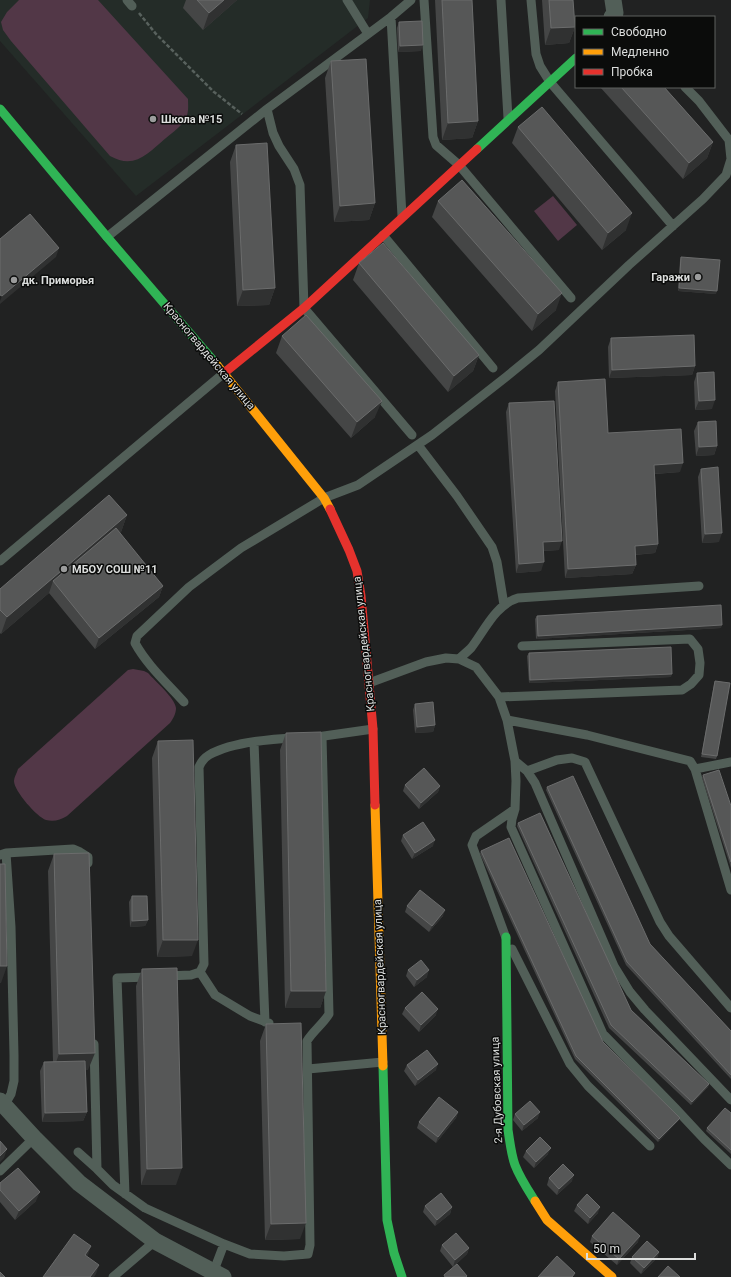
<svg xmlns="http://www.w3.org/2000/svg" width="731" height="1277" viewBox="0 0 731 1277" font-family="Roboto,sans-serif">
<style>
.built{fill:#242c28}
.green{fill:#523747}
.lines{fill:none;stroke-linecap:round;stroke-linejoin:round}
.path{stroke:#58615d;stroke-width:2.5;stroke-dasharray:4 2;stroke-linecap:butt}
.lane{stroke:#525f58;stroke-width:9}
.street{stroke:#525f58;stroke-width:17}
.fast{stroke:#30b455;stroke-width:9}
.slow{stroke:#ff9f0a;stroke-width:9}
.jam{stroke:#e5322d;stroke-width:9}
.wall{fill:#454646}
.shaded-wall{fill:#303131}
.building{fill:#565757;stroke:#6b6c6c}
.poi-dot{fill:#9b9c9c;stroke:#0b0c0b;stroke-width:1.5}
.labels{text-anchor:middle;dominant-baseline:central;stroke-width:3;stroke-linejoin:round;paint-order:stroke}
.poi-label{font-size:11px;font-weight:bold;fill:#dcdedd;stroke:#0b0c0b;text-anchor:start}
.street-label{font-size:11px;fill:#dcdedd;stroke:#0b0c0b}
</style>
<rect width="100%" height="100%" fill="#212222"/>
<path class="built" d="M0 0H370L368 18 136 196 0 41Z"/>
<path class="green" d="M19 0H98L188 99C188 105 189 112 186 118 182 126 173 132 166 138 148 153 135 170 110 156L11 41 3 30 1 22 7 12Z
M553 196 577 225 558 241 534 211Z
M133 669 144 671 148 673C155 681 175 698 176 708 176 714 173 719 170 723L67 816C60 820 54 822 46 820 37 817 14 791 14 781 14 777 17 773 18 769L128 670Z"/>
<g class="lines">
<path class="path" d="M139 13 156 34 214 92 242 114"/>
<path class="lane" d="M127 0 132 6
M347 0 368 34
M424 0 433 137 436 145 459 165 571 298
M501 0 508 118
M531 0 536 54 540 66 550 82 673 226
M391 17 402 216
M685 87 699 101 729 140 731 159
M267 109 273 133 279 146 294 169 300 185 304 308 412 435
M383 235 493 368
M107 237 267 109 391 17 411 0
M418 445 457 496 492 547 497 562 504 605
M0 561 224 373
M459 659C463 655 467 652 471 648 485 630 495 605 518 598L699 586
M369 683 426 662 446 658 459 659 476 667 499 697 507 720 515 761 516 781 515 809 512 819 511 827 603 1034 676 1109 704 1139 731 1165
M499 697 682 690 691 684 699 675 700 663 698 649 690 639 522 646
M184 702C167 683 147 665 135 643L137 636 189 587 241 548 324 498 358 485 432 435 506 377 539 350 629 265 703 199 726 175 731 159
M507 720 587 735 690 761 695 769 731 890
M317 737 373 729
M254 742 265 1022
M515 761 527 771 535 783 614 966 630 992 645 1010 731 1100
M695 769 731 762
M527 771 557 760 572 758 585 762 660 922 669 936 731 1008
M0 855 6 853 73 849 80 852 88 857V863
M506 938 472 845 476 836 515 809
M512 949 570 1064 588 1086 650 1146
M200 972 215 995 250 1016 269 1023
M166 976 191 975 200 972 204 964 199 767C201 762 204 758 209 755 231 742 271 739 296 738
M94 1044 97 1169
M308 1069 383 1062
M4 1106 11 1094 14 1081V1055L11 927 6 853
M78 1152 97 1169 113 1185 145 1208 224 1244 250 1254 284 1256 308 1254 310 1245 307 1041C313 1031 323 1024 329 1014L322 737
M0 1171 34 1138
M125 1194 117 978 151 977
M213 1273 224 1244
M113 1277 155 1241"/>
<path class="street" d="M612 17 615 13 613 0
M0 1101 34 1138 79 1183 155 1241 223 1277"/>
<path class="fast" d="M0 109 107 237 217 365
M477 149 576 58
M506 937 508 1130C510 1142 511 1154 515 1165 520 1178 528 1190 535 1201
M383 1066 387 1220 394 1253 402 1277"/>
<path class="slow" d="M217 365 324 498 330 509
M375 805 383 1066
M535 1201 547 1220 612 1277"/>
<path class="jam" d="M224 373 304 308 477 149
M330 509 349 550 357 571 361 596 373 729 375 805"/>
</g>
<path class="wall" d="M186 0H237L203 30 183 8Z
M435 0H472L478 121 472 138 442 140Z
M542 0H573L575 27 569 43 545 45Z
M399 22 421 51 398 52 397 28Z
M331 61 375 203 369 220 334 222 325 78Z
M600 87H664L713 142 707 158 683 179Z
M518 127 626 230 602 250 512 143Z
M236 145 275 288 269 305 237 306 230 162Z
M438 201 556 310 532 331 432 217Z
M681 257 716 294 678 291 680 260Z
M359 263 479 355 473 371 448 392 353 280Z
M282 336 375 417 351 438 276 353Z
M611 338 695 366 692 375 609 378 608 347Z
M697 373 712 409 695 410 694 382Z
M558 382 608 433 680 472 655 474 658 544 655 553 635 555 636 565 632 574 565 578 555 391Z
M509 403 559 550 543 551 541 571 516 573 506 412Z
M698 422 717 446 714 455 696 456 694 431Z
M701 469 719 542 702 543 698 477Z
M127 515 121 532 119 533 163 586 159 597 95 649 49 593 1 634 0 633V589Z
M537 616 721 628 536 639 535 619Z
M529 653 671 677 529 683 527 656Z
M715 681 717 756 716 759 701 757 714 684Z
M415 704 435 725 433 732 415 733 413 710Z
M286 733 326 991 320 1008H285L280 750Z
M158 741 192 956 157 957 152 758Z
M703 775 731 806V868L702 778Z
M405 785 440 786 438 792 419 809 403 791Z
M547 787 650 944 731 1031V1079L626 965 546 790Z
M518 823 631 1010 709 1084 708 1087 691 1105 609 1028 517 826Z
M403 835 433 846 412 859 401 841Z
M481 851 603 1042 680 1118 678 1121 658 1142 575 1059 480 854Z
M54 854 88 1070H86L87 1112 83 1121 42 1122 40 1071 44 1062H53L48 871Z
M132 896 148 920 145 926 130 927 129 902Z
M407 906 443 916 429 932 405 912Z
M142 969 176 1185H141L136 986Z
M408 970 427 977 414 987 406 976Z
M405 1008 436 1015 419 1032 402 1014Z
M266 1024 300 1239 265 1240 260 1041Z
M407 1065 436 1070 415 1086 404 1071Z
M458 1112 456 1118 436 1143 417 1128 419 1122Z
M731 1113V1154L706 1131 707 1128Z
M515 1114 538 1118 522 1131 513 1120Z
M526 1151 548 1154 534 1168 523 1157Z
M549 1178 572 1181 557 1195 547 1185Z
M0 1183 36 1201 15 1220 0 1202Z
M577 1205 598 1213 588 1224 574 1211Z
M425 1206 452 1207 450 1214 435 1226 423 1212Z
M592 1236 638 1242 617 1265 590 1242Z
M442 1245 469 1248 467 1254 453 1267 440 1251Z
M659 1252 657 1258 641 1274 630 1263 632 1257Z"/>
<path class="shaded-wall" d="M224 0H237L203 30 209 13Z
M575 27 569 43 545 45 551 28Z
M423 45 421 51 398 52 400 46Z
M478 121 472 138 442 140 448 123Z
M713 142 707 158 683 179 689 163Z
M375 203 369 220 334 222 340 206Z
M632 213 626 230 602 250 608 233Z
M59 248 56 257 0 304V301L2 296Z
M275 288 269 305 237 306 243 290Z
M679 288 717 291 716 294 678 291Z
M562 293 556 310 532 331 538 314Z
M479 355 473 371 448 392 454 376Z
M695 366 692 375 609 378 612 370Z
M715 400 712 409 695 410 699 401Z
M382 401 375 417 351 438 357 422Z
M717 446 714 455 696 456 699 447Z
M683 463 680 472 651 474 654 465Z
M127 515 121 532 57 586 53 581 49 593 1 634 7 617Z
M722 533 719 542 702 543 705 534Z
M562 541 559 550 540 551 543 542Z
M658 544 655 553 631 555 635 546Z
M544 562 541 571 516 573 519 564Z
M636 565 632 574 565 578 568 569Z
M163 586 159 597 95 649 99 638Z
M722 625 721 628 536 639 538 636Z
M672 674 671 677 529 683 530 680Z
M435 725 433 732 415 733 417 727Z
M440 786 438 792 419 809 421 803Z
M435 840 433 846 412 859 415 853Z
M445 910 443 916 429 932 432 926Z
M148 920 145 926 130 927 132 921Z
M163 940H198L192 956 157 957Z
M0 966H7L1 983H0Z
M429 970 427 977 414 987 417 980Z
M291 991H326L320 1008H285Z
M438 1009 436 1015 419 1032 421 1025Z
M95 1053 88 1070 53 1071 59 1054Z
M438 1064 436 1070 415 1086 418 1080Z
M709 1084 708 1087 691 1105 692 1102Z
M87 1112 83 1121 42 1122 45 1113Z
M458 1112 456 1118 436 1143 438 1137Z
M540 1112 538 1118 522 1131 524 1125Z
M680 1118 678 1121 658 1142 659 1139Z
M551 1148 548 1154 534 1168 536 1162Z
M7 1149 4 1158 0 1162V1156Z
M182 1168 176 1185H141L147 1169Z
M574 1175 572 1181 557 1195 559 1189Z
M40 1192 36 1201 15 1220 19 1211Z
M452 1207 450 1214 435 1226 437 1220Z
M600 1207 598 1213 588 1224 590 1218Z
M306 1223 300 1239 265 1240 271 1224Z
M640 1236 638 1242 617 1265 619 1259Z
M91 1246 88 1255 81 1264 85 1255Z
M469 1248 467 1254 453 1267 455 1260Z
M659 1252 657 1258 641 1274 644 1268Z
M99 1265 96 1274 94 1277H90Z"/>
<path class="building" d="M197 0H224L209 13Z
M442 0H472L478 121 448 123Z
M549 0H573L575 27 551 28Z
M422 21 423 45 400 46 399 22Z
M366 59 375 203 340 206 331 61Z
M621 87H664L713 142 689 163Z
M542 107 632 213 608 233 518 127Z
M267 143 275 288 243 290 236 145Z
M462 180 562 293 538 314 438 201Z
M30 214 59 248 2 296 0 295V239Z
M383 243 479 355 454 376 359 263Z
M681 257 720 260 717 291 679 288Z
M306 315 382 401 357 422 282 336Z
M694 335 695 366 612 370 611 338Z
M714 372 715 400 699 401 697 373Z
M605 379 608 433 681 429 683 463 654 465 658 544 635 546 636 565 568 569 558 382Z
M554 401 562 541 543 542 544 562 519 564 509 403Z
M716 421 717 446 699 447 698 422Z
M718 467 722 533 705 534 701 469Z
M109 495 127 515 7 617 0 610V589Z
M116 528 163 586 99 638 53 581Z
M721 605 722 625 538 636 537 616Z
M671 647 672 674 530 680 529 653Z
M715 681 730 683 717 756 702 754Z
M433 702 435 725 417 727 415 704Z
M321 732 326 991H291L286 733Z
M193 740 198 940H163L158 741Z
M424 768 440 786 421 803 405 785Z
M719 770 731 806V862L703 775Z
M573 776 650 944 731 1031V1075L627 962 547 787Z
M540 813 631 1010 709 1084 692 1102 611 1025 518 823Z
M423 822 435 840 415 853 403 835Z
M509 838 603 1042 680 1118 659 1139 576 1056 481 851Z
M89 853 95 1053 59 1054 54 854Z
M0 864H5L7 966H0Z
M420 890 445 910 432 926 407 906Z
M132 896H147L148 920 132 921Z
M421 960 429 970 417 980 408 970Z
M177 968 182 1168 147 1169 142 969Z
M422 992 438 1009 421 1025 405 1008Z
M301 1023 306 1223 271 1224 266 1024Z
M427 1050 438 1064 418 1080 407 1065Z
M85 1061 87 1112 45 1113 44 1062Z
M439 1097 458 1112 438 1137 419 1122Z
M530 1101 540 1112 524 1125 515 1114Z
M725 1108 731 1113V1150L707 1128Z
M540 1137 551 1148 536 1162 526 1151Z
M0 1141 7 1149 0 1156Z
M563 1164 574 1175 559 1189 549 1178Z
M18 1168 40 1192 19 1211 0 1190V1183Z
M441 1193 452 1207 437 1220 425 1206Z
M587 1194 600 1207 590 1218 577 1205Z
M613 1212 640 1236 619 1259 592 1236Z
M456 1233 469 1248 455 1260 442 1245Z
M74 1234 91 1246 85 1255 99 1265 90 1277H43Z
M647 1241 659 1252 644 1268 632 1257Z
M557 1256 575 1273 572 1277H538Z
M457 1264 467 1276 466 1277H445L444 1275Z
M668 1266 680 1277H658Z
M0 1272 5 1277H0Z"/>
<g class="poi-dot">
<circle cx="153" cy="119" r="4"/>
<circle cx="698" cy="277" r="4"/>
<circle cx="14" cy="280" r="4"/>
<circle cx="64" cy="569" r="4"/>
</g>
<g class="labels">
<g class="poi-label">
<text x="161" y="119">Школа №15</text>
<text x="690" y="277" text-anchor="end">Гаражи</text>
<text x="22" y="280">дк. Приморья</text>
<text x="72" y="569">МБОУ СОШ №11</text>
</g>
<g class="street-label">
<text transform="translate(209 356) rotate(50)">Красногвардейская улица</text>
<text transform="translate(364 644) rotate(-96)">Красногвардейская улица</text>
<text transform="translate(380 967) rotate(-92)">Красногвардейская улица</text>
<text transform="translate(497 1090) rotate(-92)">2-я Дубовская улица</text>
</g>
</g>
<rect x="575" y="16" width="140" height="72" fill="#0b0c0b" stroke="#5f605f"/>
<rect x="583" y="29" width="20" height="6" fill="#30b455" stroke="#5f605f"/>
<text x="611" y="36" font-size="12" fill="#dcdedd">Свободно</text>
<rect x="583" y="49" width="20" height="6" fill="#ff9f0a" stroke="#5f605f"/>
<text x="611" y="56" font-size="12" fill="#dcdedd">Медленно</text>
<rect x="583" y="69" width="20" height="6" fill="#e5322d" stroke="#5f605f"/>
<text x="611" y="76" font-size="12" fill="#dcdedd">Пробка</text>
<path d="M587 1253v6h108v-6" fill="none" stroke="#dcdedd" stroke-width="2"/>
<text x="593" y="1253" font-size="12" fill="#dcdedd" stroke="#0b0c0b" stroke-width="3" paint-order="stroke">50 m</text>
</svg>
